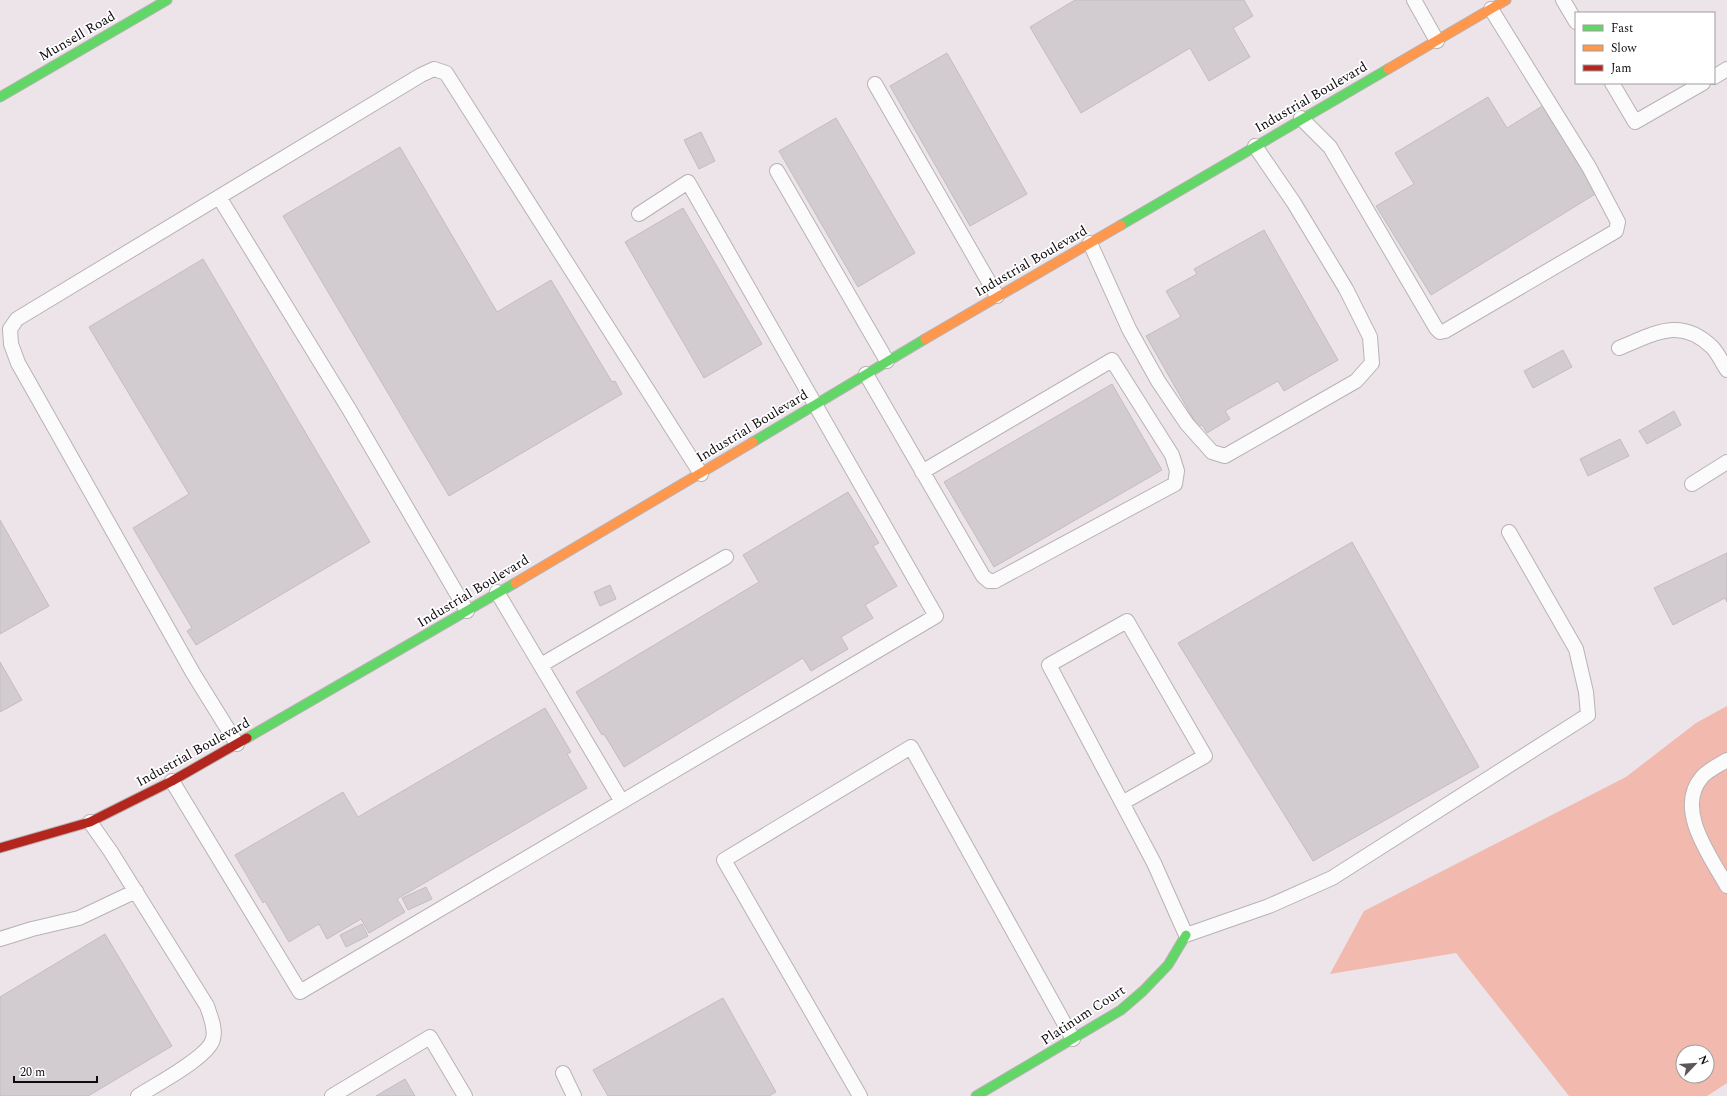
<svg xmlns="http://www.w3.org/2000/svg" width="1727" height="1096" viewBox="0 0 1727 1096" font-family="Spectral,serif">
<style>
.forest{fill:#f2b9ae;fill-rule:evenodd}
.building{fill:#d2ccd1;stroke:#c2bdc2}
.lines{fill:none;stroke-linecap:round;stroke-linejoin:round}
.lane-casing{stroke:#b8b2b5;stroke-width:16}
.fast-casing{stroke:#b8b2b5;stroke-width:11}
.slow-casing{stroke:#b8b2b5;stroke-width:11}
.jam-casing{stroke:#b8b2b5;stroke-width:11}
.lane{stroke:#fcfbfc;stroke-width:14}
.fast{stroke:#63d668;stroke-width:9}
.slow{stroke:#ff974d;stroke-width:9}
.jam{stroke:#b3261e;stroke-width:9}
.labels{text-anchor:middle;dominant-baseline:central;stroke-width:3.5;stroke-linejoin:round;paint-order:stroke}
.street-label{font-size:14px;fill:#100b0e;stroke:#fff}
</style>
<rect width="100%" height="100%" fill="#ece4e8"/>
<path class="forest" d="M1727 706V1083L1707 1096H1569L1456 953 1330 974 1364 911 1626 777 1696 723ZM1683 1052H1707V1076H1683Z"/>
<path class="building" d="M1075 0H1244L1253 16 1233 28 1250 57 1209 81 1190 48 1081 113 1030 27Z
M947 53 1027 194 970 226 890 86Z
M1488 97 1507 128 1544 105 1597 193 1431 295 1376 206 1414 184 1395 153Z
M836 118 915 253 858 287 779 151Z
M701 132 715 161 699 169 684 140Z
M400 147 497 312 551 280 612 382 615 381 622 394 449 496 283 216Z
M683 208 762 344 704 378 625 242Z
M1264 230 1338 360 1284 391 1278 381 1225 411 1230 419 1207 433 1202 425 1198 427 1146 336 1181 317 1166 291 1197 274 1194 269Z
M203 259 370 542 196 645 187 631 192 628 133 528 189 494 89 327Z
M1563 350 1572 367 1533 388 1524 371Z
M1112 384 1162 470 994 567 944 482Z
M1674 411 1681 425 1647 444 1639 431Z
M1620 439 1629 456 1588 476 1580 459Z
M848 492 879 543 873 546 897 586 865 605 873 618 841 637 848 649 811 671 803 658 624 767 604 734 602 735 576 692 759 582 743 555Z
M0 520 49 606 0 634Z
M1352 542 1479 767 1313 861 1178 643Z
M1727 553V602L1725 598 1673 625 1654 588Z
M610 585 616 599 600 606 594 592Z
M0 662 22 700 0 712Z
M545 708 571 752 567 754 587 788 397 899 405 912 369 933 361 919 327 939 319 924 289 942 265 901 263 903 235 855 343 792 358 817Z
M426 887 432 899 408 910 402 898Z
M362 924 368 936 346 947 340 935Z
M105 934 172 1046 88 1096H0V997Z
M723 998 776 1092 769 1096H608L593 1070Z
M405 1079 415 1096H376Z"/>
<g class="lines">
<g class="lane-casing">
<path id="lane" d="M1414 0 1437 41
M1563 0 1576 22
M1714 77 1727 69
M1612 83 1635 122 1703 83
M875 84 997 296
M1301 118 1330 147 1436 328 1440 332 1445 331 1616 231 1618 222 1589 167 1491 9
M777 171 887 361
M219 197 349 409 467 611
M1090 243 1129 329 1158 381 1187 424 1212 452 1225 456 1356 381 1372 363 1370 337 1346 289 1294 203 1255 146
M1619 348C1654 334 1680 316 1712 347 1718 353 1722 363 1727 370
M866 374 983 576 989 581H995L1175 484 1177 471 1172 455 1112 360 922 472
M1692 484 1727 462
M497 592 622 802
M541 665 726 557
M237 744 193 673 18 363 11 344 10 329 17 319 421 75 434 69 446 73 701 474
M1727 760C1719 765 1708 770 1702 777 1674 809 1711 857 1727 886
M172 781 300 992 936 616 688 182 639 214
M1122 803 1205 756 1127 621 1049 665 1154 863 1186 935 1269 906 1332 878 1588 715 1586 692 1576 649 1509 532
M90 822 111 852 207 1006C210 1016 216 1028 213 1039 209 1057 155 1085 138 1096
M0 939 32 929 79 918 136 891
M563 1073 574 1096
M332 1096 430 1037 465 1096
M860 1096 724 860 911 747 1073 1039"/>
</g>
<g class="fast-casing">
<path id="fast" d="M0 97 167 0
M1121 225 1388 69
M753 442 925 339
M247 738 515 583
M976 1096 1121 1010 1143 991 1168 965 1186 935"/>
</g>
<g class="slow-casing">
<path id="slow" d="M1388 69 1506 0
M925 339 1121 225
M515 583 753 442"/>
</g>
<g class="jam-casing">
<path id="jam" d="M0 848 90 822 172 781 247 738"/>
</g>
<use href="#lane" class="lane"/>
<use href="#fast" class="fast"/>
<use href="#slow" class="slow"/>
<use href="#jam" class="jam"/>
</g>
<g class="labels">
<g class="street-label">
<text transform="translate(77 36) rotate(-30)">Munsell Road</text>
<text transform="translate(1311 97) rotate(-30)">Industrial Boulevard</text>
<text transform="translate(1031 261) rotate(-30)">Industrial Boulevard</text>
<text transform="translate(752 426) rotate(-31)">Industrial Boulevard</text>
<text transform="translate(473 591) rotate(-31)">Industrial Boulevard</text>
<text transform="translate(193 752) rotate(-29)">Industrial Boulevard</text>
<text transform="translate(1083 1015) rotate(-33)">Platinum Court</text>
</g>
</g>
<rect x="1575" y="12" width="140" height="72" fill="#ffffff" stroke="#9f9d9f"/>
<rect x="1583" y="25" width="20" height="6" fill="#63d668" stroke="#9f9d9f"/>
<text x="1611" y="32" font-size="12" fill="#100b0e">Fast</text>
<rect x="1583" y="45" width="20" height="6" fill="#ff974d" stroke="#9f9d9f"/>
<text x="1611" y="52" font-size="12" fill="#100b0e">Slow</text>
<rect x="1583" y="65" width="20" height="6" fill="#b3261e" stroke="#9f9d9f"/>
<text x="1611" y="72" font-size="12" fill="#100b0e">Jam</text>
<g transform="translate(1695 1064) rotate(65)"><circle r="19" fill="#ffffff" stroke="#9f9d9f"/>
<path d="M0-3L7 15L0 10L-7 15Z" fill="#5d575a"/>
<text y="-6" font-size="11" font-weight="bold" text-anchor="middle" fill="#100b0e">N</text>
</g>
<path d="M14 1076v6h83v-6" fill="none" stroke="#100b0e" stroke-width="2"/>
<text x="20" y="1076" font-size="12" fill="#100b0e" stroke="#ffffff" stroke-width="3" paint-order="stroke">20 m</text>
</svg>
